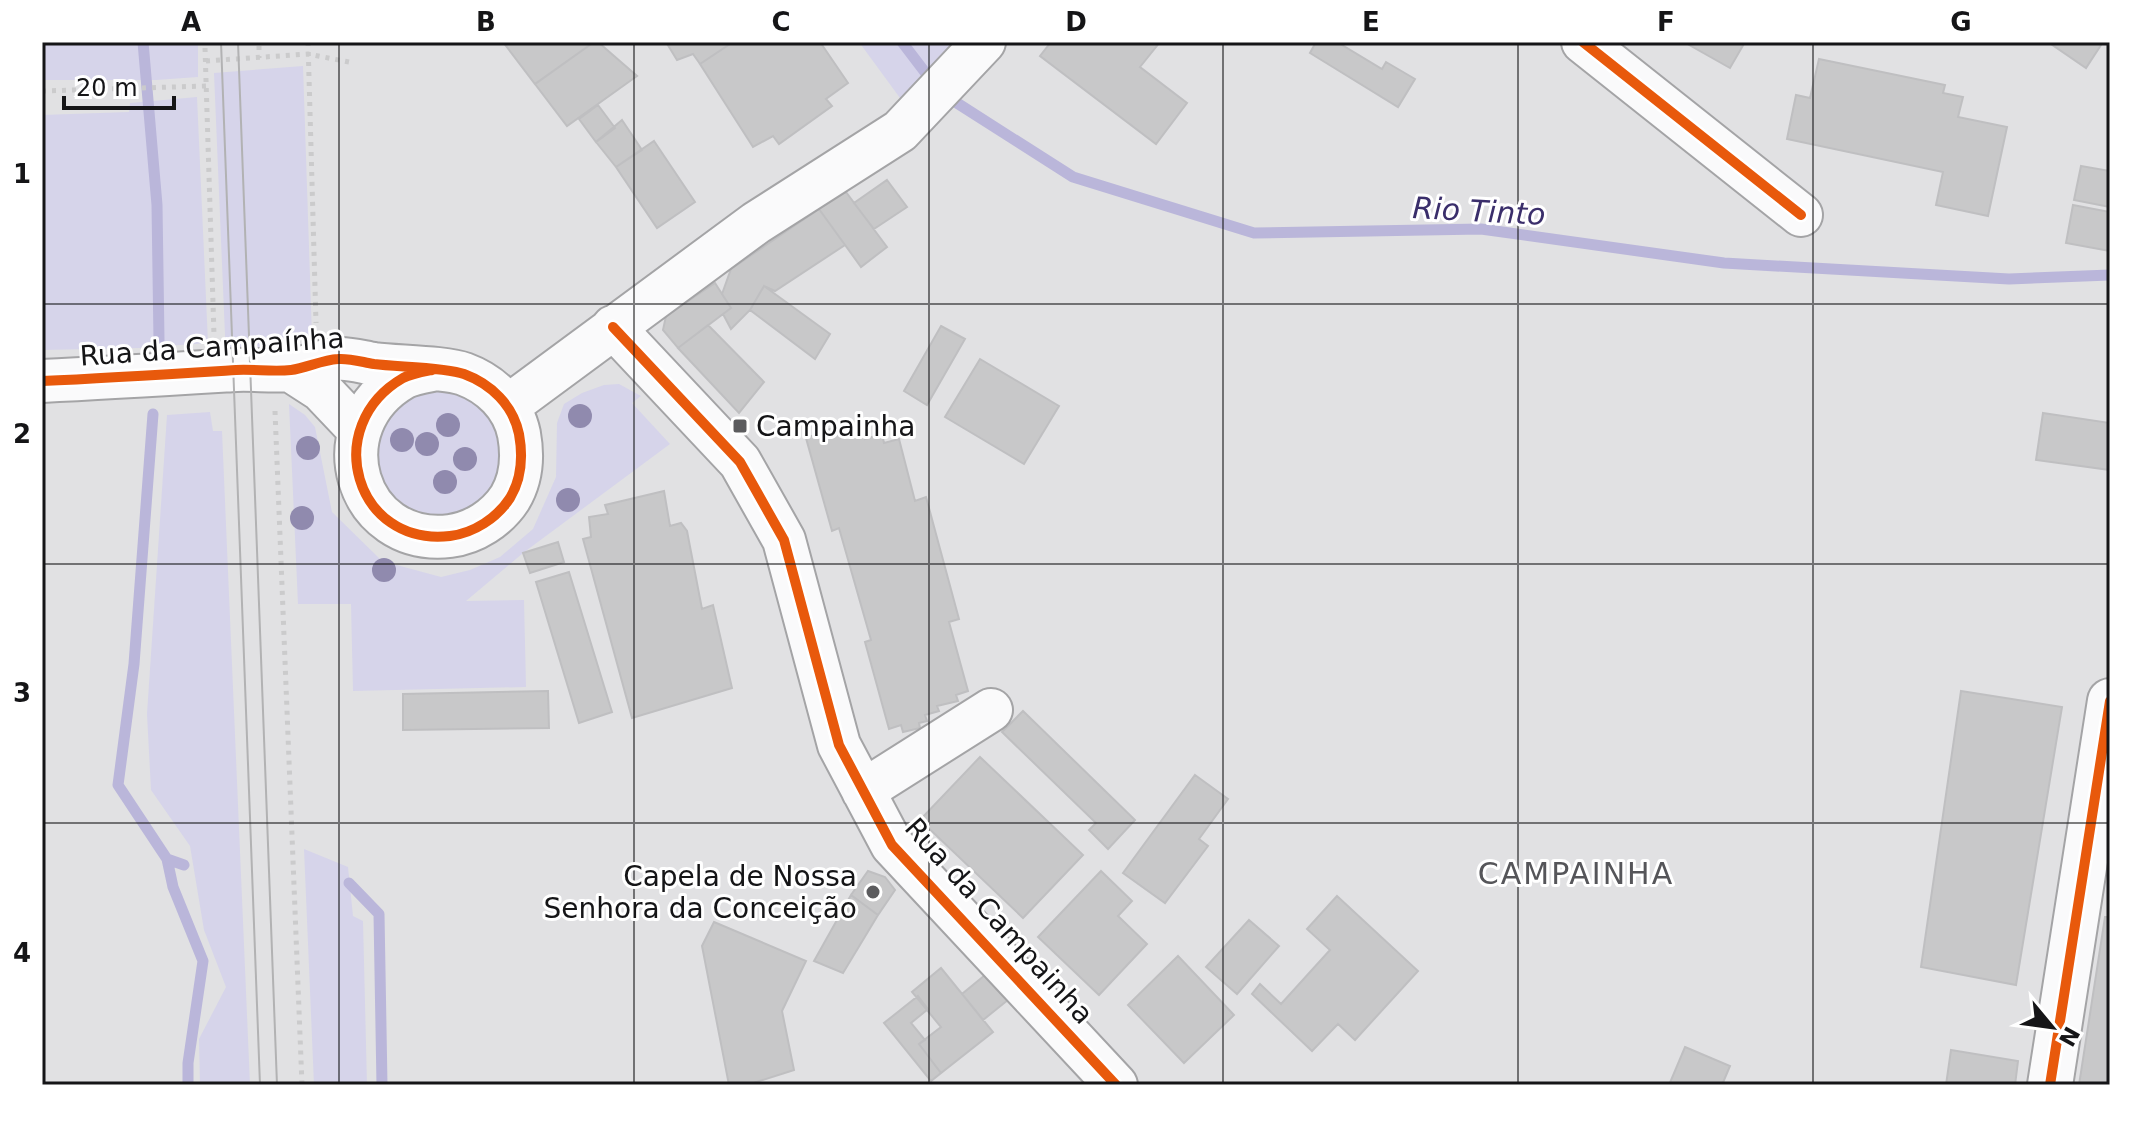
<svg xmlns="http://www.w3.org/2000/svg" width="2152" height="1127" viewBox="0 0 2152 1127" font-family="'DejaVu Sans',sans-serif">
<style>
.green{fill:#d6d4ea}
.lines{fill:none;stroke-linecap:round;stroke-linejoin:round}
.stream{stroke:#bab6da;stroke-width:11}
.building{fill:#c8c8c9;stroke:#bfbfc1;stroke-width:2}
.street-casing{stroke:#a4a4a6;stroke-width:46}
.secondary-casing{stroke:#a4a4a6;stroke-width:48}
.path{stroke:#cbcbcc;stroke-width:5;stroke-dasharray:4 6;stroke-linecap:butt}
.street{stroke:#fafafb;stroke-width:42}
.secondary{stroke:#fafafb;stroke-width:44}
.tram{stroke:#b2b2b3;stroke-width:2}
.cycleway-casing{stroke:#fff;stroke-width:15}
.cycleway{stroke:#e8590c;stroke-width:10}
.tree{fill:#908aae}
.grid{fill:none;stroke:#151517;stroke-width:2;stroke-opacity:0.55}
.poi-dot{fill:#5c5c5e;stroke:#fff;stroke-width:3}
.labels{text-anchor:middle;dominant-baseline:central;stroke-width:6;stroke-linejoin:round;paint-order:stroke}
.street-label{font-size:28px;fill:#151517;stroke:#fff}
.poi-label{font-size:28px;fill:#151517;stroke:#fff;text-anchor:start}
.water-label{font-size:30px;font-style:italic;fill:#3a2e6b;stroke:#fff}
.neighbourhood-label{font-size:30px;letter-spacing:2px;fill:#555559;stroke:#fff}
.neatline{fill:none;stroke:#151517;stroke-width:3}
.grid-label{font-size:26px;text-anchor:middle;font-weight:bold;fill:#151517}
</style>
<rect width="100%" height="100%" fill="#e1e1e3"/>
<path class="green" d="M42 42H198V77L156 80H42Z
M859 42H955L900 98Z
M303 66 312 338 276 341 275 356 226 359 214 73Z
M197 97 208 343 139 348 42 350V115L129 112 130 103Z
M619 384 641 396 632 403 670 444 523 553 466 601 524 600 526 687 353 691 351 604H298L289 404 305 415 315 427 332 512 382 561 441 577 470 570 500 557 533 529 556 477 557 423 564 404 582 393 604 385Z
M374 454a63 63 0 1 1 126 0a63 63 0 1 1-126 0Z
M210 412 213 431H222L250 1085H200L199 1039 226 987 204 930 190 846 151 790 147 714 167 415Z
M304 849 348 867 353 916 363 921 367 1085H314Z"/>
<g class="lines">
<path class="stream" d="M143 42 157 205 159 340
M902 42 934 84
M946 96 1073 177 1254 233 1481 229 1724 263 2009 279 2110 275
M153 414 134 664 118 785 167 859 184 865
M167 859 173 887 203 961 188 1063V1085
M349 883 379 914 382 1085"/>
</g>
<path class="building" d="M503 42H594L535 84Z
M594 42H598L637 76 567 126 535 84Z
M666 42H733L700 64 693 54 677 60Z
M733 42H820L848 83 826 99 832 106 779 144 773 136 753 147 700 64Z
M1051 42H1160L1140 67 1187 103 1156 144 1040 56Z
M1316 42H1337L1382 69 1386 62 1415 79 1398 107 1310 53Z
M1684 42H1745L1730 68Z
M2048 42H2103L2086 68Z
M1819 59 1945 85 1943 93 1963 97 1958 117 2007 127 1988 216 1936 205 1943 172 1787 139 1796 95 1810 98Z
M598 105 615 128 596 142 579 119Z
M622 120 642 150 616 167 596 142Z
M654 141 695 202 657 228 616 167Z
M2081 166 2110 171V207L2074 200Z
M887 180 907 207 874 229 854 203Z
M846 192 887 247 861 267 819 209Z
M2073 205 2110 212V251L2066 243Z
M819 209 845 245 775 291 764 286 750 310 731 329 723 314 731 308 722 294 731 269Z
M715 283 731 308 678 348 663 330 666 316Z
M764 286 830 334 815 359 750 310Z
M708 325 764 382 739 413 678 348Z
M941 326 965 339 927 405 904 391Z
M980 359 1059 406 1024 464 945 417Z
M2043 413 2110 423V470L2036 460Z
M838 426 839 430 848 428 850 436 864 433 865 439 882 434 884 443 899 439 915 501 926 497 959 619 949 622 968 691 956 695 958 701 937 706 939 711 925 715 927 721 919 723 920 728 903 732 901 725 889 729 865 642 871 640 839 528 832 531 806 438Z
M664 491 670 526 681 523 687 531 702 609 713 605 732 688 632 718 583 539 591 537 589 517 608 514 605 505Z
M558 542 564 562 530 573 523 553Z
M569 572 612 712 579 723 536 582Z
M548 691 549 728 403 730V694Z
M1961 691 2062 707 2016 985 1921 967Z
M1023 711 1135 820 1108 849 1089 830 1096 823 1002 732Z
M980 757 1083 855 1023 918 920 820Z
M1195 775 1228 799 1199 839 1208 846 1165 903 1123 873Z
M868 871 885 877 895 890 878 915 851 895Z
M1101 871 1132 901 1118 916 1147 944 1099 995 1038 937Z
M851 895 878 915 843 973 814 961Z
M1337 896 1418 971 1355 1040 1338 1024 1312 1051 1252 994 1260 984 1281 1004 1330 950 1307 929Z
M2105 917H2110V1085H2079Z
M1249 920 1279 946 1237 994 1206 967Z
M714 922 806 961 782 1011 794 1070 747 1085H729L702 946Z
M1178 956 1234 1015 1184 1063 1128 1005Z
M941 968 993 1032 941 1073 919 1044 941 1027 912 992Z
M985 975 1008 1000 983 1020 962 994Z
M918 996 928 1009 911 1023 925 1040 919 1044 941 1073 931 1081 884 1023Z
M1685 1047 1730 1066 1722 1085H1669Z
M1951 1050 2018 1061 2015 1085H1946Z"/>
<g class="lines">
<g class="street-casing">
<path id="street" d="M1583 42 1801 215
M613 327 740 462 784 540 839 745 892 845 1116 1085
M290 370 321 390 358 429
M42 381C107 378 171 374 236 370 254 369 273 372 291 370 306 368 322 360 338 359 349 358 362 362 374 364 397 367 445 367 464 374 491 384 513 405 519 434 523 456 522 478 510 498 497 518 474 533 450 536 355 547 320 426 403 378 411 374 422 372 432 370
M508 406 756 223 900 131 984 42
M863 791 991 710"/>
</g>
<g class="secondary-casing">
<path id="secondary" d="M2050 1085 2110 701"/>
</g>
<path class="path" d="M308 42 316 323
M259 46V58
M205 48 214 335
M206 61 308 54 354 63
M42 91 206 86
M275 411 302 1085"/>
<use href="#street" class="street"/>
<use href="#secondary" class="secondary"/>
<path class="tram" d="M221 42 260 1085
M238 42 277 1085"/>
<g class="cycleway-casing">
<path id="cycleway" d="M1583 42 1801 215
M613 327 740 462 784 540 839 745 892 845 1116 1085
M42 381C107 378 171 374 236 370 254 369 273 372 291 370 306 368 322 360 338 359 349 358 362 362 374 364 397 367 445 367 464 374 491 384 513 405 519 434 523 456 522 478 510 498 497 518 474 533 450 536 355 547 320 426 403 378 411 374 422 372 432 370
M2050 1085 2110 701"/>
</g>
<use href="#cycleway" class="cycleway"/>
</g>
<g class="tree">
<circle cx="580" cy="416" r="12"/>
<circle cx="448" cy="425" r="12"/>
<circle cx="402" cy="440" r="12"/>
<circle cx="427" cy="444" r="12"/>
<circle cx="308" cy="448" r="12"/>
<circle cx="465" cy="459" r="12"/>
<circle cx="445" cy="482" r="12"/>
<circle cx="568" cy="500" r="12"/>
<circle cx="302" cy="518" r="12"/>
<circle cx="384" cy="570" r="12"/>
</g>
<path class="grid" d="M339 42V1085M634 42V1085M929 42V1085M1223 42V1085M1518 42V1085M1813 42V1085M42 304H2110M42 564H2110M42 823H2110"/>
<g class="poi-dot">
<rect x="732" y="418" width="16" height="16" rx="4"/>
<circle cx="873" cy="892" r="8"/>
</g>
<g class="labels">
<g class="street-label">
<text transform="translate(212 347) rotate(-4)">Rua da Campaínha</text>
<text transform="translate(999 921) rotate(48)">Rua da Campainha</text>
</g>
<g class="poi-label">
<text x="756" y="426">Campainha</text>
<text x="857" y="876" text-anchor="end">Capela de Nossa<tspan x="857" dy="32">Senhora da Conceição</tspan></text>
</g>
<g class="water-label">
<text transform="translate(1479 211) rotate(3)">Rio Tinto</text>
</g>
<g class="neighbourhood-label">
<text x="1576" y="873">CAMPAINHA</text>
</g>
</g>
<rect width="2152" height="1127" fill="none" stroke="#ffffff" stroke-width="88"/>
<g transform="translate(2052 1027) rotate(119)" stroke="#ffffff" stroke-width="6" paint-order="stroke">
<path d="M0-6L14 30L0 20L-14 30Z" fill="#151517"/>
<text y="-12" font-size="22" font-weight="bold" text-anchor="middle" fill="#151517">N</text>
</g>
<path d="M64 96v12h110v-12" fill="none" stroke="#151517" stroke-width="4"/>
<text x="76" y="96" font-size="24" fill="#151517" stroke="#ffffff" stroke-width="6" paint-order="stroke">20 m</text>
<rect x="44" y="44" width="2064" height="1039" class="neatline"/>
<g class="grid-label">
<text x="191" y="31">A</text>
<text x="486" y="31">B</text>
<text x="781" y="31">C</text>
<text x="1076" y="31">D</text>
<text x="1371" y="31">E</text>
<text x="1666" y="31">F</text>
<text x="1961" y="31">G</text>
<text x="22" y="183">1</text>
<text x="22" y="443">2</text>
<text x="22" y="702">3</text>
<text x="22" y="962">4</text>
</g>
</svg>
